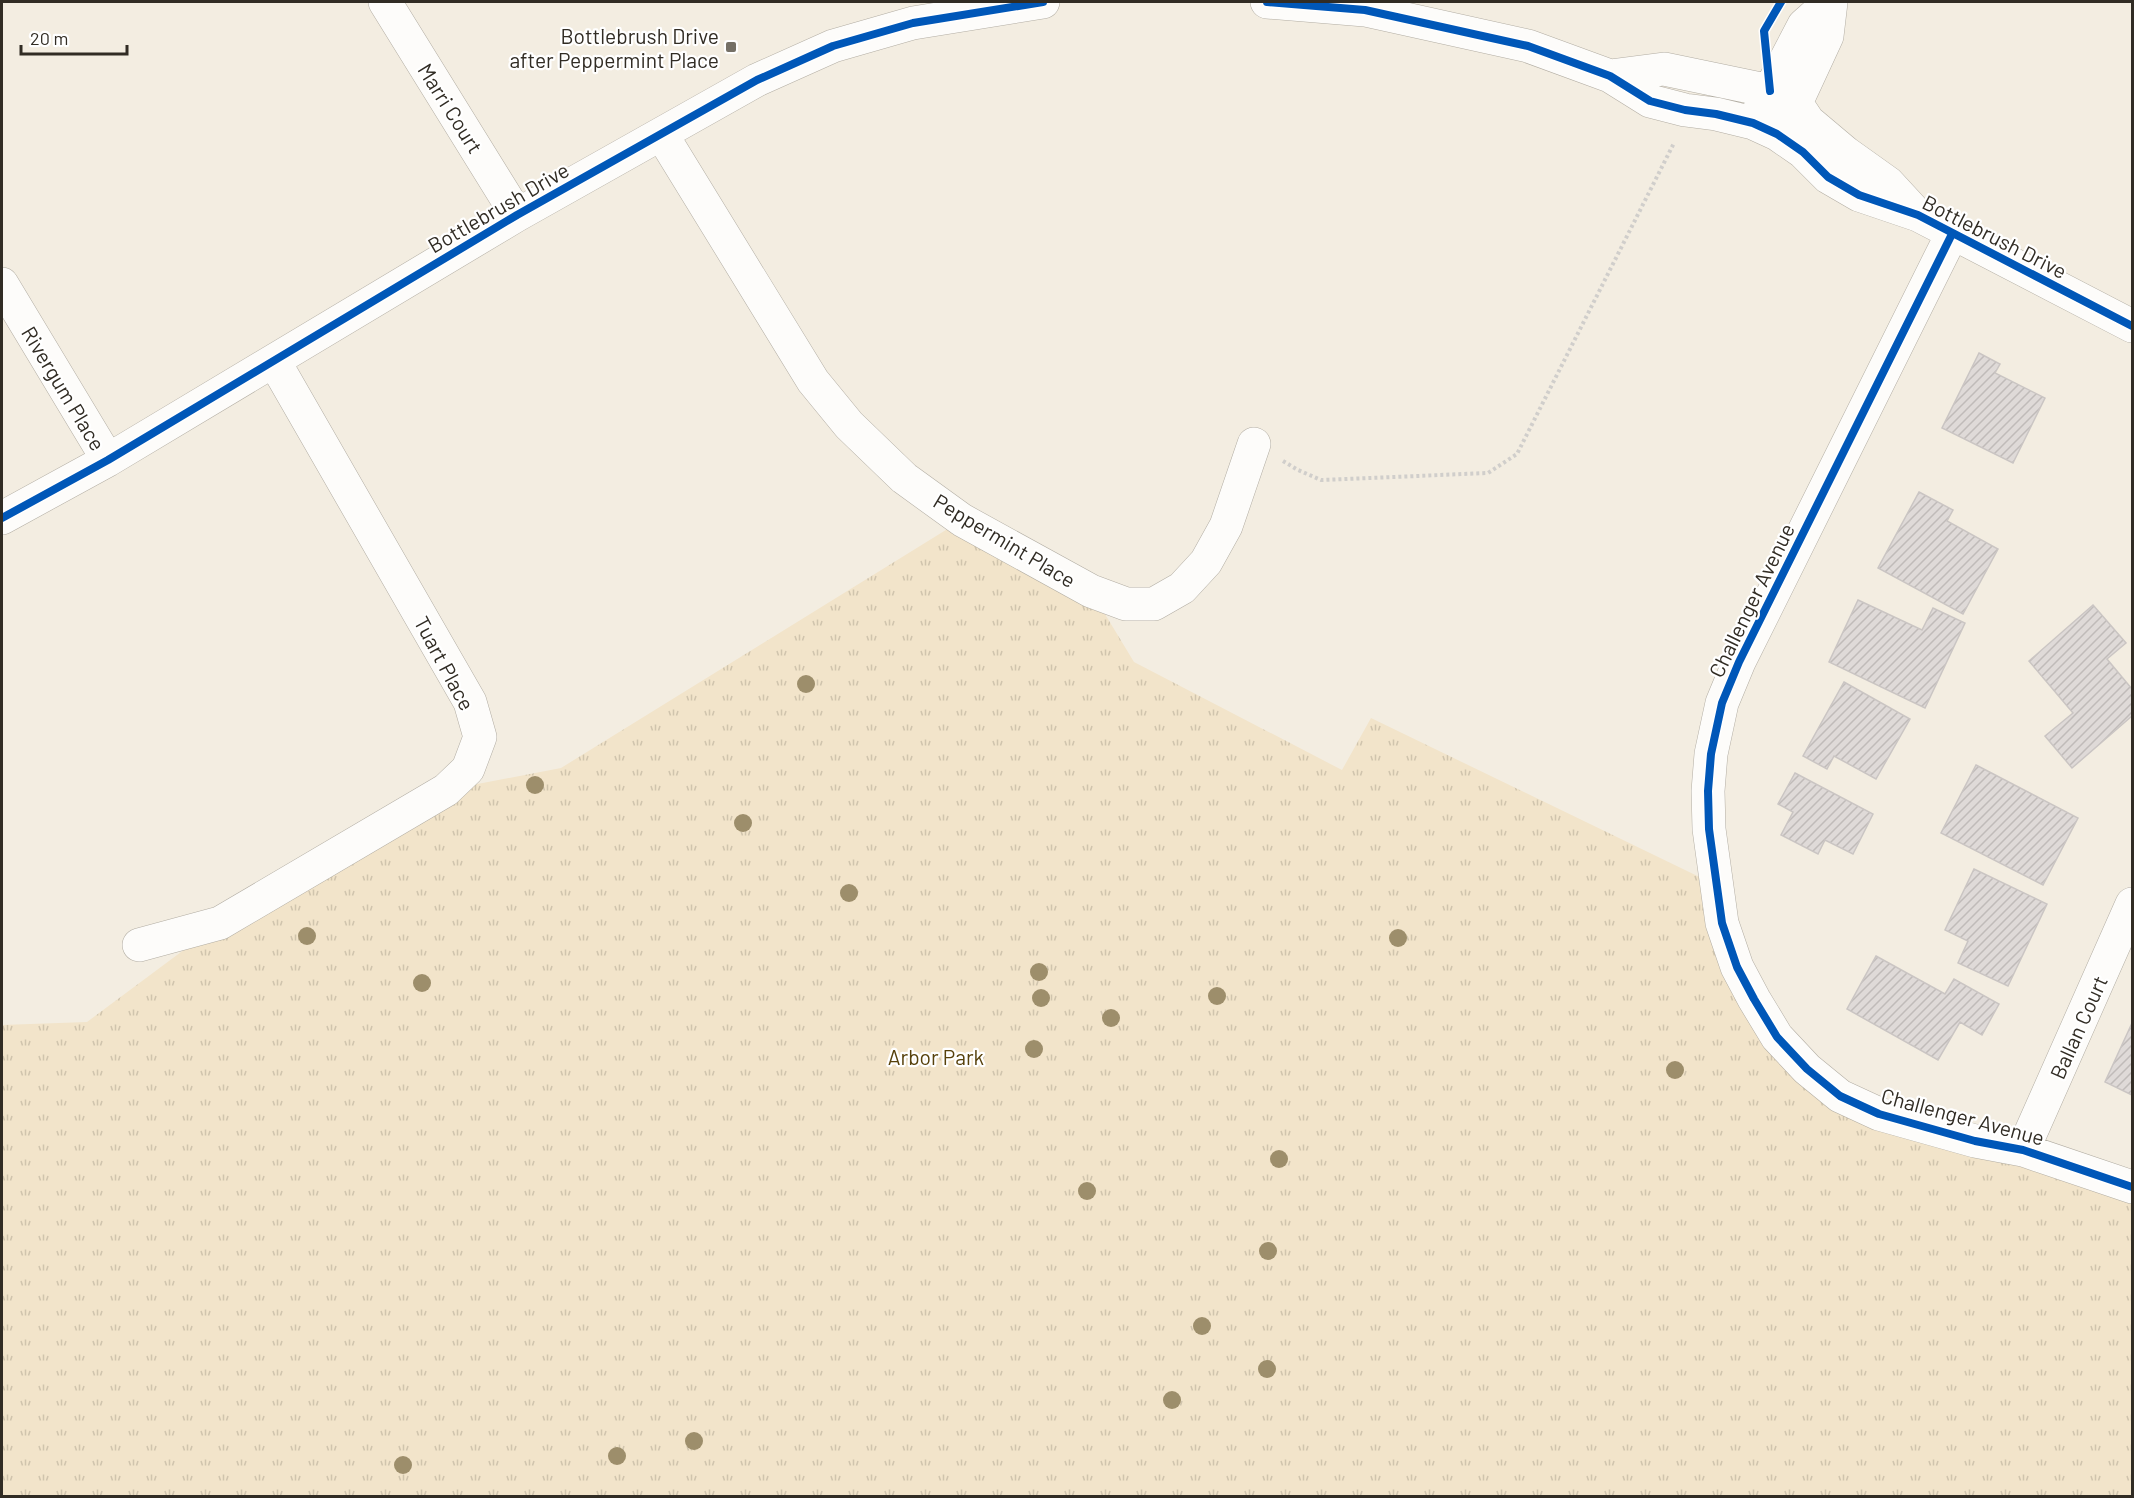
<svg xmlns="http://www.w3.org/2000/svg" width="2134" height="1498" viewBox="0 0 2134 1498" font-family="Barlow,sans-serif">
<style>
.park{fill:url(#park-tufts)}
.building{fill:url(#building-hatch);stroke:#cac5c3;stroke-width:1.5}
.lines{fill:none;stroke-linecap:round;stroke-linejoin:round}
.minor-casing{stroke:#b2ada3;stroke-width:34}
.path{stroke:#d0cecb;stroke-width:4;stroke-dasharray:3 3;stroke-linecap:butt}
.minor{stroke:#fdfcfa;stroke-width:33}
.cycleway-casing{stroke:#fff;stroke-width:11}
.cycleway{stroke:#0057b8;stroke-width:8}
.tree{fill:#9d8e6b}
.poi-dot{fill:#757066;stroke:#fff;stroke-width:2}
.labels{text-anchor:middle;dominant-baseline:central;stroke-width:4.5;stroke-linejoin:round;paint-order:stroke}
.poi-label{font-size:21px;fill:#312c24;stroke:#fff;text-anchor:end}
.street-label{font-size:21px;fill:#312c24;stroke:#fff}
.park-label{font-size:21px;fill:#57410b;stroke:#fff}
</style>
<defs>
<pattern id="park-tufts" width="24" height="20" patternUnits="userSpaceOnUse" patternTransform="scale(1.5)"><rect width="24" height="20" fill="#f2e4ca"/><path d="M3 7l-1-3M5 7V3M7 7l1-3M15 17l-1-3M17 17v-4M19 17l1-3" fill="none" stroke="#d0c4ad"/></pattern>
<pattern id="building-hatch" width="6" height="6" patternUnits="userSpaceOnUse" patternTransform="scale(1.5)"><rect width="6" height="6" fill="#dfdad8"/><path d="M-1 1l2-2M0 6l6-6M5 7l2-2" fill="none" stroke="#c0bbb9"/></pattern>
</defs>
<rect width="100%" height="100%" fill="#f3ede1"/>
<path class="park" d="M962 520 1091 591 1134 662 1342 770 1371 718 1716 885 1737 967 1840 1096 2132 1187V1496H2V1025L87 1022 220 923 446 790 561 768Z"/>
<path class="building" d="M1979 353 2000 364 1995 373 2045 398 2013 463 1942 428Z
M1919 492 1953 510 1947 521 1998 549 1963 614 1878 568Z
M1858 600 1922 630 1933 608 1965 623 1925 708 1829 662Z
M2093 605 2126 643 2107 659 2132 689V716L2072 768 2045 736 2073 713 2029 661Z
M1844 682 1910 719 1876 779 1834 756 1827 769 1803 756Z
M1976 765 2078 818 2043 885 1941 833Z
M1795 773 1873 814 1853 854 1825 840 1818 854 1781 835 1793 812 1778 804Z
M1974 869 2047 904 2008 986 1958 963 1968 941 1945 930Z
M1876 956 1945 994 1954 979 1999 1004 1982 1035 1960 1022 1938 1060 1847 1009Z
M2132 1023V1095L2105 1082Z"/>
<g class="lines">
<g class="minor-casing">
<path id="minor" d="M385 2 517 215
M1267 2 1365 10 1528 46 1610 76 1650 101 1685 110 1716 114 1753 123 1777 134 1803 152 1828 177 1859 195 1918 215 2132 326
M1610 76 1664 69 1770 91 1796 103 1808 121 1846 153 1888 183 1912 209
M1759 111 1804 25 1830 2
M1785 122 1796 103 1827 36 1831 2
M662 135 813 381 849 425 904 478 962 520 1091 591 1126 604H1154L1182 588 1206 562 1226 526 1254 444
M1952 234 1739 662 1722 703 1711 754 1708 791 1709 829 1722 923 1737 967 1754 999 1777 1037 1807 1069 1840 1096 1879 1114 1975 1141 2023 1150 2132 1187
M2 284 108 460
M2 518 108 460 517 215 757 80 833 46 913 23 1043 2
M139 945 220 923 446 790 468 769 480 737 470 702 274 361
M2023 1150 2132 904"/>
</g>
<path class="path" d="M1283 461 1298 470 1321 480 1488 473 1517 454 1674 143"/>
<use href="#minor" class="minor"/>
<g class="cycleway-casing">
<path id="cycleway" d="M1267 2 1365 10 1528 46 1610 76 1650 101 1685 110 1716 114 1753 123 1777 134 1803 152 1828 177 1859 195 1918 215 2132 326
M1770 91 1764 31 1781 2
M1952 234 1739 662 1722 703 1711 754 1708 791 1709 829 1722 923 1737 967 1754 999 1777 1037 1807 1069 1840 1096 1879 1114 1975 1141 2023 1150 2132 1187
M2 518 108 460 517 215 757 80 833 46 913 23 1043 2"/>
</g>
<use href="#cycleway" class="cycleway"/>
</g>
<g class="tree">
<circle cx="806" cy="684" r="9"/>
<circle cx="535" cy="785" r="9"/>
<circle cx="743" cy="823" r="9"/>
<circle cx="849" cy="893" r="9"/>
<circle cx="307" cy="936" r="9"/>
<circle cx="1398" cy="938" r="9"/>
<circle cx="1039" cy="972" r="9"/>
<circle cx="422" cy="983" r="9"/>
<circle cx="1217" cy="996" r="9"/>
<circle cx="1041" cy="998" r="9"/>
<circle cx="1111" cy="1018" r="9"/>
<circle cx="1034" cy="1049" r="9"/>
<circle cx="1675" cy="1070" r="9"/>
<circle cx="1279" cy="1159" r="9"/>
<circle cx="1087" cy="1191" r="9"/>
<circle cx="1268" cy="1251" r="9"/>
<circle cx="1202" cy="1326" r="9"/>
<circle cx="1267" cy="1369" r="9"/>
<circle cx="1172" cy="1400" r="9"/>
<circle cx="694" cy="1441" r="9"/>
<circle cx="617" cy="1456" r="9"/>
<circle cx="403" cy="1465" r="9"/>
</g>
<rect class="poi-dot" x="725" y="41" width="12" height="12" rx="3"/>
<g class="labels">
<g class="poi-label">
<text x="719" y="35">Bottlebrush Drive<tspan x="719" dy="24">after Peppermint Place</tspan></text>
</g>
<g class="street-label">
<text transform="translate(451 108) rotate(58)">Marri Court</text>
<text transform="translate(498 207) rotate(-30)">Bottlebrush Drive</text>
<text transform="translate(1995 236) rotate(27)">Bottlebrush Drive</text>
<text transform="translate(64 388) rotate(59)">Rivergum Place</text>
<text transform="translate(1005 540) rotate(31)">Peppermint Place</text>
<text transform="translate(1751 600) rotate(-64)">Challenger Avenue</text>
<text transform="translate(445 663) rotate(62)">Tuart Place</text>
<text transform="translate(2078 1027) rotate(-66)">Ballan Court</text>
<text transform="translate(1963 1116) rotate(15)">Challenger Avenue</text>
</g>
<g class="park-label">
<text x="936" y="1056">Arbor Park</text>
</g>
</g>
<rect width="2134" height="1498" fill="none" stroke="#312c24" stroke-width="6"/>
<path d="M21 45v9h106v-9" fill="none" stroke="#312c24" stroke-width="3"/>
<text x="30" y="45" font-size="18" fill="#312c24" stroke="#ffffff" stroke-width="4.5" paint-order="stroke">20 m</text>
</svg>
